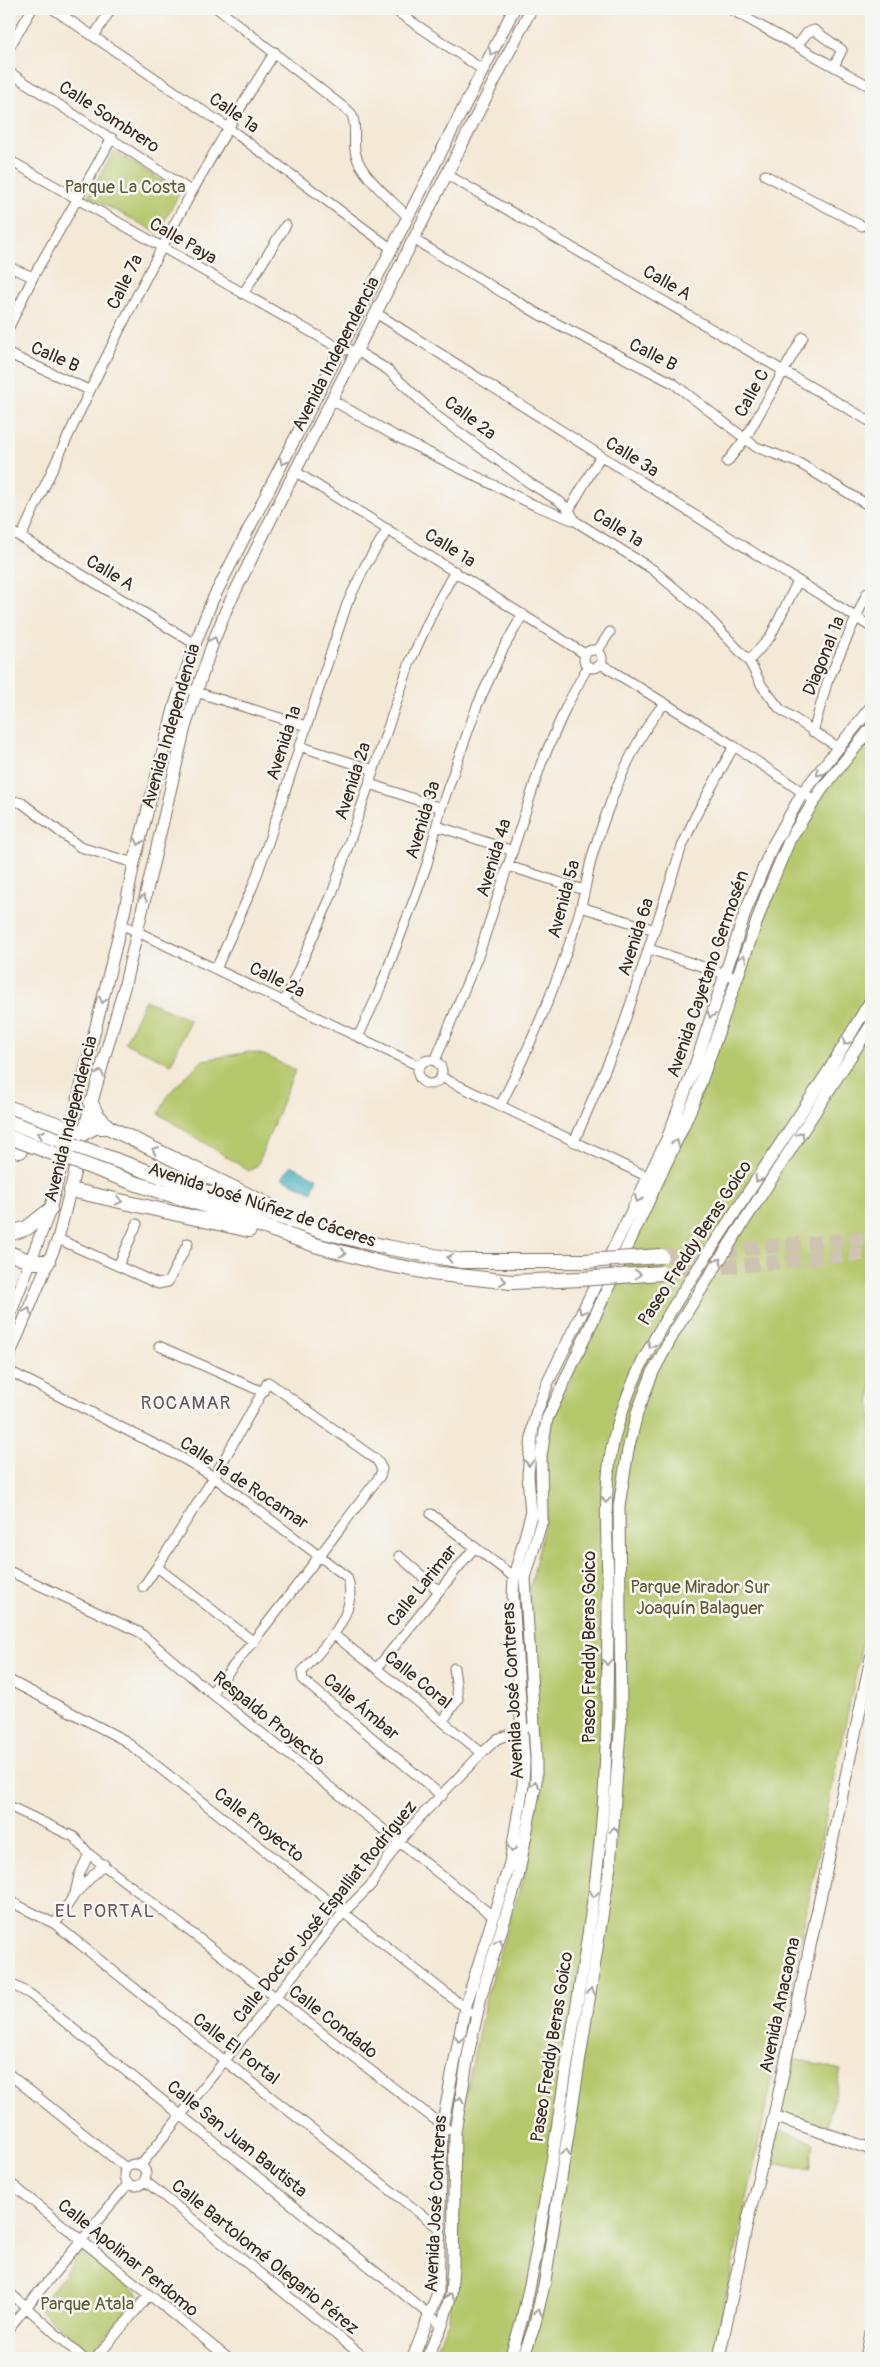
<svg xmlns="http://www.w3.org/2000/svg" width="880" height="2367" viewBox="0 0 880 2367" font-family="Pangolin,sans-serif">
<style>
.green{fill:#b5c86c;stroke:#787945}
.water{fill:#41afbd;stroke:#3e6c6e}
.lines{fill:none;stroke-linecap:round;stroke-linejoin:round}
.primary-tunnel{stroke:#cfc3b2;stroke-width:14;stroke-dasharray:14 7;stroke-linecap:butt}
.street-casing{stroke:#7c6d5f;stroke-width:11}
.secondary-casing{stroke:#7c6d5f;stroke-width:13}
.primary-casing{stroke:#7c6d5f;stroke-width:16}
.street{stroke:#fff;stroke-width:9}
.secondary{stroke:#fff;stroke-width:11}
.primary{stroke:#fff;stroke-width:14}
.secondary-bridge-casing{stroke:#7c6d5f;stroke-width:13;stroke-linecap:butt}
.primary-bridge-casing{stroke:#7c6d5f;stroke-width:16;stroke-linecap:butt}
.secondary-bridge{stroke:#fff;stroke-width:11}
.primary-bridge{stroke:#fff;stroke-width:14}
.oneway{stroke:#a79f9a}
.labels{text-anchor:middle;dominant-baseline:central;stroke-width:5;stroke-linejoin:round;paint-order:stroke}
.street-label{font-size:18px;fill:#3b2a1e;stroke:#f6f6f2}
.park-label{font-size:18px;fill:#605935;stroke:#f6f6f2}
.neighbourhood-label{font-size:19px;letter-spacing:1px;fill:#6b5560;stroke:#f6f6f2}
</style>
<rect width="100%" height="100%" fill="#f6f6f2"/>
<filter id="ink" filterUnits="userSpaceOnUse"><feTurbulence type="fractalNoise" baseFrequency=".02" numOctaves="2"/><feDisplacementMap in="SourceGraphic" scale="10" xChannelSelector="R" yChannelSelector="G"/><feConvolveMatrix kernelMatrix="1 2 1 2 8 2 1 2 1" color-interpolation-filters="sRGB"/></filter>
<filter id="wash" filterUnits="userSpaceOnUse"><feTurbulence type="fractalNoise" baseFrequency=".0096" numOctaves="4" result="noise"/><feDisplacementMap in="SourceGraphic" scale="20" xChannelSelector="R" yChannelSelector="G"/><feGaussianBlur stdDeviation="1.12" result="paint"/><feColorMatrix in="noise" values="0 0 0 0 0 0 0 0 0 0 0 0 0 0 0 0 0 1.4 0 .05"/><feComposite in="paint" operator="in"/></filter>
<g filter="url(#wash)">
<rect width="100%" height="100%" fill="#f4e9d7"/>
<path class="green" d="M114 151 180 192 158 233 88 196Z
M871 731V1604C816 1855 769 2108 712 2358H432L449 2319 459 2140 466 2093 487 1993 523 1878 536 1808 530 1588 547 1513 546 1456 553 1415 662 1184 763 911 803 822Z
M145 1000 190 1020 171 1064 125 1043Z
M250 1052 264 1055 295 1070 257 1166 249 1171 159 1114 169 1093 203 1060Z
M795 2059 841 2070 827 2127 780 2112Z
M779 2130 814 2143 809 2170 772 2163Z
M81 2252 87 2253 139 2295 92 2352 87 2351 38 2309Z"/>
<path class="water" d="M291 1165 317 1178 312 1192 282 1178Z"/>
</g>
<g filter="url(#ink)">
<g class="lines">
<path class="primary-tunnel" d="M661 1256 871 1238
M661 1273 871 1253"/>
<g class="street-casing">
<path id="street" d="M53 9 227 127 392 249
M218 9 351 113C358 125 352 142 356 155 361 176 393 201 408 217
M393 9 483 70
M730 9 871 87
M94 36 111 9
M797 46 807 33 814 30 842 50 834 66
M9 48 32 9
M9 72 191 191
M9 160 341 349 357 351 388 370 438 417 531 484 559 501 569 510 575 521
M446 174 871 422
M765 175 862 226
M413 239 540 315 673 383 756 447 799 463 871 507
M9 267 33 277
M243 294 286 225
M376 313 871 627
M9 327 33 277 112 138
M9 354 89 390
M332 400 395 436 534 505 575 521 652 569 704 613 749 661 762 686 780 709 839 748
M727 462 745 439 803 337
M296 472 585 654
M569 510 600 457
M9 530 195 644
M21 537C98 370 176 207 275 52
M584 659a9 9 0 1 1 18 0a9 9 0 1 1-18 0Z
M598 650 610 632
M749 661 770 637 798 581
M601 664 734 746 814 800
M180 687 306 726
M813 732 827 683 867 593
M299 746 374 770
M370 784 441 808
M9 800 22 803 80 847 134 863
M437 826 513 851
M508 866 584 890
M581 907 655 930
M121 924 419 1066
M649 949 737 978
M216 969 253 886 264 855 347 604 365 566 388 529
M284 1002 332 894 410 662 435 607 455 571
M358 1037 378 994 415 897 427 864 441 808 477 706 503 649 523 614
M418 1072a12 12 0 1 1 24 0a12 12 0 1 1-24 0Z
M435 1061 480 951 541 764 567 705 588 666
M441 1077 652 1179
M500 1106C531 1045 558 982 578 917 585 895 587 872 594 850 609 803 632 741 664 704
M574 1142 621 1033 681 849 695 817 734 746
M58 1239 158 1284 168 1282 188 1243
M118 1266 137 1224
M159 1346 263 1392
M9 1371 184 1459 214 1477 347 1577C361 1613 322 1648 302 1672L303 1680 442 1796
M431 1514 514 1577
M399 1556 439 1591
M9 1571 139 1632 211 1693 494 1917
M143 1587 157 1567
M333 1634 482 1753
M377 1668 474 1548
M9 1680 124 1740 470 2012
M211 1693C270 1623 324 1549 380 1476L382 1469 377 1460 268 1382 214 1477 157 1567 254 1642
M443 1721 458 1699 454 1668
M9 1806 74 1837 89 1854 447 2129
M75 1894 104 1864
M9 1901 55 1924 225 2061 440 2229
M55 1924 75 1894 79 1875 89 1854
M9 1983 30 1994 442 2325
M9 2074 126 2168
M124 2175a11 11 0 1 1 22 0a11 11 0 1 1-22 0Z
M141 2165 343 1913 371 1885 398 1843 420 1817 482 1753 497 1739 526 1728
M145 2181 365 2358
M9 2182 228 2358
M9 2292 83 2358
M9 2328 128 2184
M96 2358 149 2295
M865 2358 871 2328"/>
</g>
<g class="secondary-casing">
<path id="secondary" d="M69 1135 125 909 134 863 175 705 195 644 212 601 514 9
M82 1137 124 988 185 727 211 648 226 610 279 503 531 9
M736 1234 871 1025
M718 1238 829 1070 871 1000
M9 1317 50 1210 65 1151
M9 1356 58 1239 79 1155
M774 2116 871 2149
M413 2358 438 2293 442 2127 465 2008 510 1863 523 1785 524 1761 513 1597 514 1577 531 1515 528 1474 533 1427 536 1414 548 1382 667 1139 696 1063 746 910 772 847 803 792 871 707
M427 2358 442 2325 451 2294 453 2265 455 2132 469 2050 482 1992 518 1877 536 1782V1757L525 1578 542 1520 541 1456 547 1419 683 1127 695 1099 765 898 790 839 822 789 871 728
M510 2358C525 2316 533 2274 540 2230 549 2181 557 2132 564 2083 579 1987 598 1891 604 1794 608 1723 608 1651 608 1579 607 1539 604 1499 610 1459 620 1397 652 1340 685 1288
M523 2358 534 2327 545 2281 610 1866 621 1718 619 1506 628 1450 638 1410 653 1372 675 1331 702 1288
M719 2358 748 2219 774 2116 871 1658"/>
</g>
<g class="primary-casing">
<path id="primary" d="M91 1103 96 1114 108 1127 270 1206
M9 1108 83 1133 95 1127H108
M9 1149 20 1151
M71 1190 249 1230
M202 1191 325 1232 386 1247 462 1261H586
M198 1203 315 1245 380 1263 432 1273 511 1282 581 1279
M9 1234 27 1228 50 1210
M9 1253 31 1262H48"/>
</g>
<use href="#street" class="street"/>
<use href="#secondary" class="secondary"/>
<use href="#primary" class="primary"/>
<g class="secondary-bridge-casing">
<path id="secondary-bridge" d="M685 1288 718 1238
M702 1288 736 1234"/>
</g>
<g class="primary-bridge-casing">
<path id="primary-bridge" d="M9 1122 202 1191
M9 1137 137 1184 198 1203
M586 1261 661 1256
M581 1279 661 1273"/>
</g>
<use href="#secondary-bridge" class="secondary-bridge"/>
<use href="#primary-bridge" class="primary-bridge"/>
</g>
<defs><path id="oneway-chevron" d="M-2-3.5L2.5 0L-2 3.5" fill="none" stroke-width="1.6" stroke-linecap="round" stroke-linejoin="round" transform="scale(1.25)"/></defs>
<g class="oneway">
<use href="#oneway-chevron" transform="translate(492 52) rotate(117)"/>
<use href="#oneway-chevron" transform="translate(283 462) rotate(117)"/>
<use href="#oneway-chevron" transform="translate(214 640) rotate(-68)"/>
<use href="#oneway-chevron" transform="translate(819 773) rotate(129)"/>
<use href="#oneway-chevron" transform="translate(139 842) rotate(104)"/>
<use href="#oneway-chevron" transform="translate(143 898) rotate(-77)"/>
<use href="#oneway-chevron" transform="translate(743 958) rotate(-70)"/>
<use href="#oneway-chevron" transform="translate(103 1000) rotate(103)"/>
<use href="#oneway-chevron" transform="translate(711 1015) rotate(107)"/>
<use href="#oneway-chevron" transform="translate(846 1042) rotate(122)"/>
<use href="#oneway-chevron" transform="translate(100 1073) rotate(-74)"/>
<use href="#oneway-chevron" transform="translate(41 1134) rotate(-159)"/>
<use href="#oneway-chevron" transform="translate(801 1135) rotate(-57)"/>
<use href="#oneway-chevron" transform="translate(676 1143) rotate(-65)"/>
<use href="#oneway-chevron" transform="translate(155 1150) rotate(-154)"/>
<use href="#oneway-chevron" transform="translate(758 1179) rotate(123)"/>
<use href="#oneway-chevron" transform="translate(638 1199) rotate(114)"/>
<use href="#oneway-chevron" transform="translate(119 1201) rotate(13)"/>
<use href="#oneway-chevron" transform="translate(343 1253) rotate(15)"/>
<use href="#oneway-chevron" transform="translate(450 1258) rotate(-168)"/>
<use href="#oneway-chevron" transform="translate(719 1261) rotate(-57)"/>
<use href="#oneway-chevron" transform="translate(638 1274) rotate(-5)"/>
<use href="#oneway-chevron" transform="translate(503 1281) rotate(6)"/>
<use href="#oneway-chevron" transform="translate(28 1311) rotate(-67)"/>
<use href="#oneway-chevron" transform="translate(582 1311) rotate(115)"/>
<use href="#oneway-chevron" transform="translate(651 1345) rotate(117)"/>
<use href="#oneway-chevron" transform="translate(529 1463) rotate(94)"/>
<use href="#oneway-chevron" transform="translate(606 1500) rotate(95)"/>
<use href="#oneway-chevron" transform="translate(607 1662) rotate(92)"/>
<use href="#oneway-chevron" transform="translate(535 1784) rotate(-83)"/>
<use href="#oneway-chevron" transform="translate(614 1830) rotate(-85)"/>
<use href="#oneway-chevron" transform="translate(512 1849) rotate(100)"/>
<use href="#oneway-chevron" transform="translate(594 1894) rotate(98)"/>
<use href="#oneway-chevron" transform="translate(499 1942) rotate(-72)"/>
<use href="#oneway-chevron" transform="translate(591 1991) rotate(-81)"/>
<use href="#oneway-chevron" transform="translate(459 2039) rotate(101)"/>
<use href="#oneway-chevron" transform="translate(460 2100) rotate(-81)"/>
<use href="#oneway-chevron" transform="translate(566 2152) rotate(-81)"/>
<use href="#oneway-chevron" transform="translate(450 2296) rotate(-79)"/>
<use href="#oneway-chevron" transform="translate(538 2312) rotate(-77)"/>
</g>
</g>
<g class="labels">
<g class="street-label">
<text transform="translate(234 113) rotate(35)">Calle 1a</text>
<text transform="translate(109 117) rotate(33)">Calle Sombrero</text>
<text transform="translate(183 241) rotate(30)">Calle Paya</text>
<text transform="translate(125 282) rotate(-64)">Calle 7a</text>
<text transform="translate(667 283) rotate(30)">Calle A</text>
<text transform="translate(336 354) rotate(-63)">Avenida Independencia</text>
<text transform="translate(653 355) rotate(27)">Calle B</text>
<text transform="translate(55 357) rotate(24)">Calle B</text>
<text transform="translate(752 393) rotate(-61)">Calle C</text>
<text transform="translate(470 418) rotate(37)">Calle 2a</text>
<text transform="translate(632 457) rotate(32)">Calle 3a</text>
<text transform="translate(618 528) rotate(32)">Calle 1a</text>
<text transform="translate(450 548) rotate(32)">Calle 1ª</text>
<text transform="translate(110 573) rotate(31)">Calle A</text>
<text transform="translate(824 656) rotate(-68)">Diagonal 1a</text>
<text transform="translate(171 726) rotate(-74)">Avenida Independencia</text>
<text transform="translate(284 743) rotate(-72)">Avenida 1ª</text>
<text transform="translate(353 781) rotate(-72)">Avenida 2ª</text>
<text transform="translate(423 820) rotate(-73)">Avenida 3ª</text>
<text transform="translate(494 858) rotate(-73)">Avenida 4ª</text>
<text transform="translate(564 899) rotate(-75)">Avenida 5ª</text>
<text transform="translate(636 937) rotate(-72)">Avenida 6ª</text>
<text transform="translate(708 974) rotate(-71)">Avenida Cayetano Germosén</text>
<text transform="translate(277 980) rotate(26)">Calle 2ª</text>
<text transform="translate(71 1119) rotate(-76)">Avenida Independencia</text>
<text transform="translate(262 1205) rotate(18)">Avenida José Núñez de Cáceres</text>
<text transform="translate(695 1243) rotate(-57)">Paseo Freddy Beras Goico</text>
<text transform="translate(244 1483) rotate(34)">Calle 1a de Rocamar</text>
<text transform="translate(422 1586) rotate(-51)">Calle Larimar</text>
<text transform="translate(589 1647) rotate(-90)">Paseo Freddy Beras Goico</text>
<text transform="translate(418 1680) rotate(39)">Calle Coral</text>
<text transform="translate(513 1691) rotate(-93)">Avenida José Contreras</text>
<text transform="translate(361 1707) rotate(40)">Calle Ámbar</text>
<text transform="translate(269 1719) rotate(39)">Respaldo Proyecto</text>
<text transform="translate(259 1825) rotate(38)">Calle Proyecto</text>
<text transform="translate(325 1912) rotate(-51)">Calle Doctor José Espalliat Rodríguez</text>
<text transform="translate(780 2005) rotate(-78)">Avenida Anacaona</text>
<text transform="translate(333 2022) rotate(38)">Calle Condado</text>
<text transform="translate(552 2047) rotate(-81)">Paseo Freddy Beras Goico</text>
<text transform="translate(236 2049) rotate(38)">Calle El Portal</text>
<text transform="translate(237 2139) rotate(39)">Calle San Juan Bautista</text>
<text transform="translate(436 2204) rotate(-87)">Avenida José Contreras</text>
<text transform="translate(265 2257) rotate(39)">Calle Bartolomé Olegario Pérez</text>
<text transform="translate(128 2258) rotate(39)">Calle Apolinar Perdomo</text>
</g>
<g class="park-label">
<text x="125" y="187">Parque La Costa</text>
<text x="700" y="1587">Parque Mirador Sur<tspan x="700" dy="21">Joaquín Balaguer</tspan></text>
<text x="87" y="2304">Parque Atala</text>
</g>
<g class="neighbourhood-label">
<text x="186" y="1403">ROCAMAR</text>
<text x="105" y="1911">EL PORTAL</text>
</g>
</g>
<rect width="880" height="2367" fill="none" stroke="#f6f6f2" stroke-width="30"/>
</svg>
